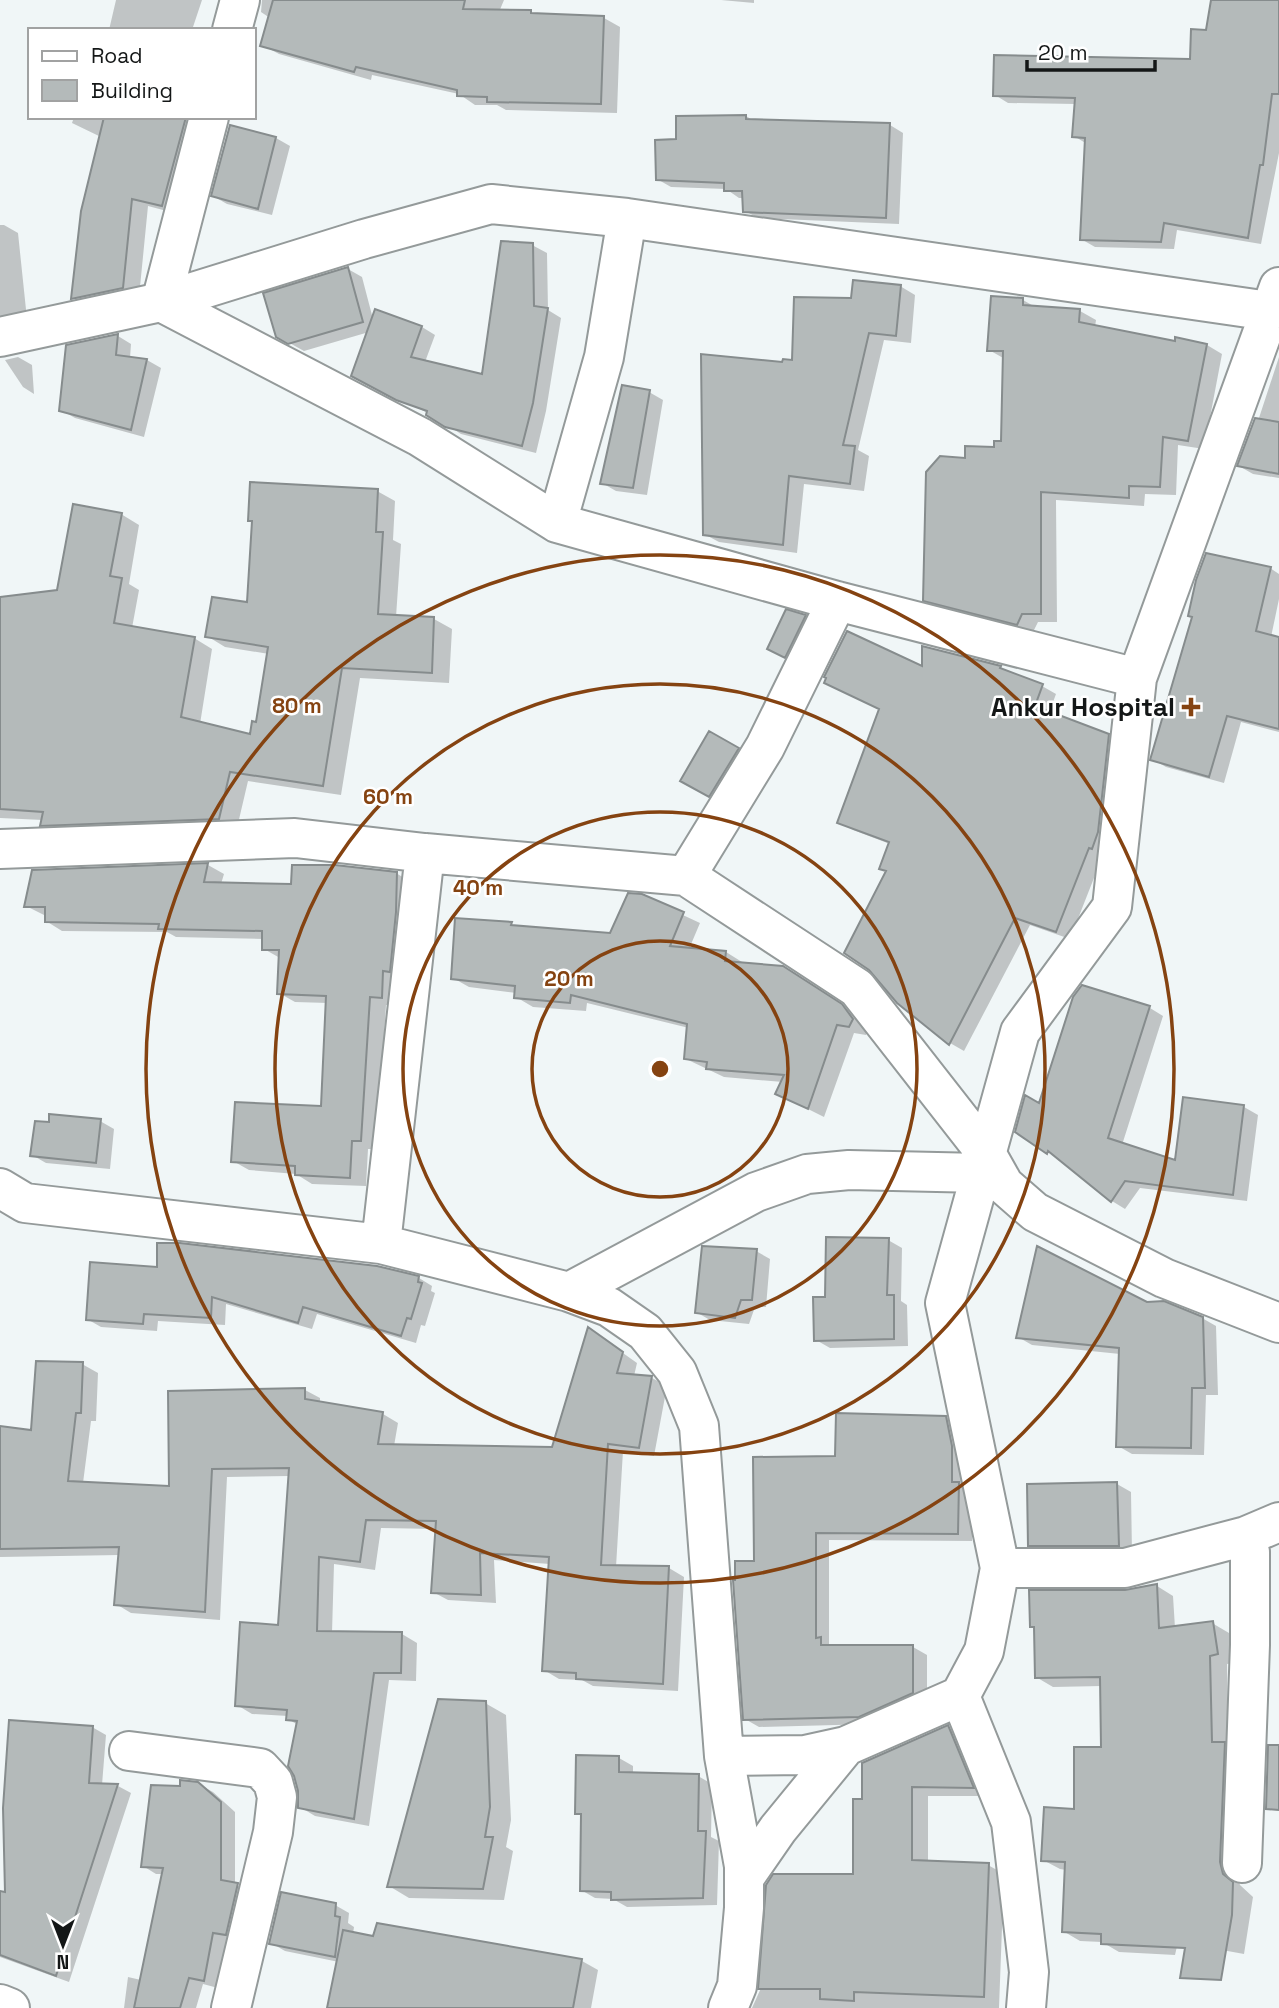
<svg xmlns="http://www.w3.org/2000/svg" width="1279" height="2008" viewBox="0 0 1279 2008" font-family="'Space Grotesk',sans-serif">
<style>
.shadow{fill:#0003}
.building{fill:#b4baba;stroke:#868c8d;stroke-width:2}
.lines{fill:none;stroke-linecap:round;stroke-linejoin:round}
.minor-casing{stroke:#949a9a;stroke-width:42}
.minor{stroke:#fff;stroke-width:38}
.ring{fill:none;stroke:#854311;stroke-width:3.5}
.poi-dot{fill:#854311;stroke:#fff;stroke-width:2.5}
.labels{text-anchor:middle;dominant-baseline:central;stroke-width:5;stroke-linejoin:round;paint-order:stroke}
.poi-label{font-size:26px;font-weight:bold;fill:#141717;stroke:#fff;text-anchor:end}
.centre{fill:#854311;stroke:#fff;stroke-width:3.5}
.ring-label{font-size:21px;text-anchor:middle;font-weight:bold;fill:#854311;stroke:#fff;stroke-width:5;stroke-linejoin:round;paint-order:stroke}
</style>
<rect width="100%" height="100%" fill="#f0f6f7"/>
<path class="shadow" d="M116 0H202L192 30H109Z
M262 0H504L499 12 604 18 620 27 617 113 506 110 497 105H475L459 94 372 75 371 80 279 54 262 45 270 18 261 12Z
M721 0H754V3Z
M1212 0H1279V153L1261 244 1177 230 1174 249 1095 247 1081 239 1087 144 1074 136 1076 104 1008 103 995 95 1192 61 1208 32Z
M746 116 754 121 890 125 903 133 899 224 758 218 745 211 744 198H739L726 189 671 187 657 179 678 141Z
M74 117H202L178 214 148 206 139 297 89 307 73 298 101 137 72 123Z
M231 127 276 138 290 146 272 215 227 204 213 196Z
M0 225H4L18 233 27 319 0 328Z
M532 245 547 253 548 310 561 318 546 411 536 453 461 434 428 413 367 383 369 332 304 351 277 336 348 269 362 277 373 319 376 311 422 327 435 335 425 362 483 376Z
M900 286 915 295 911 343 884 340 858 450 869 456 864 491 804 484 797 553 719 542 704 534 784 364 794 362Z
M1023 300 1037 308 1080 311 1096 320 1095 327 1176 344 1177 339 1207 345 1222 354 1204 449 1178 445 1176 495 1145 494 1144 506 1056 500 1057 622H1038L1033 632 941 609 925 600 966 459 995 449 1003 443 1005 359 989 350Z
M118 336 131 344 130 358 147 360 161 368 144 437 75 418 61 410Z
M18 357 32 365 34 394 23 387 5 360Z
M1279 357V478L1253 474 1239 466 1258 421Z
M649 392 663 400 647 495 616 491 602 483Z
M377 491 395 501 393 540 401 544 396 617 434 619 452 629 449 683 360 678 341 795 248 781 237 828 60 835 42 825 43 820 0 818V598L59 591 121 514 139 525 129 584 139 590 132 628 194 638 212 649 200 724 252 736 258 724 269 654 225 647 207 636 249 604 253 522 249 520Z
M1270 568 1279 574V599L1271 637 1279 639V732L1241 722 1224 783 1166 767 1152 759Z
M805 617 811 620 792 660 776 652Z
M924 648 1000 667 1015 676 1042 686 1056 694 1049 713 1108 735 1123 744 1103 855 1070 939 1030 925 964 1051 950 1043 887 872 890 844 853 830 839 822 881 710 826 683 924 669Z
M709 733 752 757 723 803 683 780Z
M208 865 224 874 221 884 293 886 396 873 412 883 398 1006 386 1005 377 1149H368L366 1186 312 1184 296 1174 249 1170 233 1161 323 1108 328 1003 295 1002 279 993 280 958 264 949V939L176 937 167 932 62 931 46 921V916L26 906 33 871Z
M642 896 700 923 689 949 726 952 742 962V964L800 977 858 1016 869 1029 866 1035 854 1033 824 1117 794 1102 783 1082 724 1077 686 1059 689 1028 587 1003 586 1011 533 1007 516 997 517 993 469 987 453 978 511 924 517 927 612 935Z
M1082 987 1150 1008 1163 1016 1122 1145 1177 1162 1185 1099 1244 1107 1258 1115 1247 1201 1140 1188 1125 1209 1112 1201 1061 1160 1017 1131 1040 1105Z
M100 1121 114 1129 110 1169 46 1163 32 1155Z
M888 1240 902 1248 901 1301 907 1305 908 1346 830 1348 816 1340 827 1299Z
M756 1251 770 1259 766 1307H755L749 1324 710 1320 696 1312Z
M159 1269 419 1278 432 1286 431 1291 435 1293 425 1326 421 1325 416 1343 317 1314 312 1329 226 1304 225 1325 158 1321 157 1331 101 1327 87 1319Z
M1146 1304 1202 1318 1216 1326 1218 1395H1206L1204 1455 1132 1454 1118 1446 1120 1354 1032 1345 1018 1337Z
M589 1329 637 1363 634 1376 652 1378 667 1386 654 1456 623 1451 616 1567 669 1568 684 1577 678 1691 593 1686 582 1680 559 1679 544 1670 550 1564 494 1560 496 1603 448 1600 433 1592 437 1529 381 1528 375 1570 334 1564 332 1633 402 1634 417 1643 416 1681 389 1680 369 1826 315 1816 300 1807 298 1725 288 1719V1716L252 1714 237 1705 280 1627 290 1476 227 1477 220 1620 131 1613 116 1604 120 1555 0 1557V1428L33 1432 82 1364 98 1373 96 1421H91L83 1483 171 1487 305 1390 320 1398V1403L383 1414 398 1423 394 1446 554 1449Z
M946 1417 960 1425 973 1492 972 1541 829 1540V1644L834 1647H913L927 1655V1700L873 1724 759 1727 745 1719 756 1563 837 1458Z
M1117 1484 1131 1492 1132 1553H1043L1030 1545Z
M1157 1586 1173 1596 1175 1628 1212 1623 1229 1633 1234 1663 1227 1664 1228 1746 1236 1873 1240 1885 1253 1897 1244 1954 1178 1942 1175 1955 1119 1952 1102 1942 1080 1941 1063 1931 1066 1870 1060 1869 1043 1860 1076 1810 1103 1749 1102 1686 1053 1687 1036 1677V1629L1032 1626 1125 1592Z
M485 1703 506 1715 511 1820 506 1847 513 1851 504 1900 409 1898 389 1886Z
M92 1727 106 1735 102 1785 118 1786 131 1793 69 1982 0 1957V1893L7 1894Z
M948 1727 964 1736 988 1796H928V1862L988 1865 1004 1874 999 2008H752L761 1988 855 1876 864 1801Z
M619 1758 633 1766V1774L698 1776 712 1784 711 1837 719 1841 717 1905 627 1907 613 1899 595 1898 581 1890 583 1817 577 1813Z
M198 1784 213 1792 235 1812V1884L252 1893 240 1942 227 1940 218 1988 203 1984 196 2008H124L128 1977 141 1980 163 1874H156L143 1866 182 1788Z
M335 1905 349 1913 348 1923 354 1927 353 1934 375 1938 378 1925 582 1961 598 1970 591 2008H329L339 1962 285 1951 271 1943Z"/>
<path class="building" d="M273 0H465L463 9 531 10V13L604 16 601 104 487 102V97L457 96V90L356 67 354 72 260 46Z
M1211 0H1279V94H1272L1263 165H1260L1248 238 1164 223 1161 242 1080 240 1085 138 1072 137 1075 98 993 96 994 55 1190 59 1191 29 1206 30Z
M746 115V119L890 123 886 218 743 212 742 191H724V183L656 180 655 140 676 139V116Z
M104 117H186L162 206 132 199 123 288 71 299 81 211Z
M230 125 276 137 258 209 211 196Z
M501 241 533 243 534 306 548 308 533 403 522 446 445 427 426 415 427 411 396 400 351 376 375 309 422 326 411 357 482 374Z
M348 267 363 322 288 344 276 337 263 293Z
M853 280 901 285 896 336 869 333 843 445 855 446 850 484 789 476 783 545 703 535 701 354 782 362 783 359 792 360 794 297 851 298Z
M991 296 1023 298V305L1080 309 1079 322 1175 341V337L1207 344 1188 441 1163 437 1160 487 1129 486V498L1041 492V614H1022L1017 625 923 601 926 472 940 456 965 458V446L994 447V441H1001L1003 351H987Z
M118 334 116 355 147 359 131 430 59 411 66 345Z
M622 385 650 390 633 488 600 484Z
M1255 418 1279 422V474L1237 466Z
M250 482 378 489 376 532H383L378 614 434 617 432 673 342 668 323 786 230 772 219 819 40 826 43 812 0 809V597L57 590 73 504 122 513 110 576 122 578 114 623 195 637 181 717 250 734 252 721 256 722 268 647 205 637 212 597 247 602 252 521H248Z
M1206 553 1271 567 1256 631 1279 637V729L1227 716 1209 777 1150 760 1192 617 1188 616 1196 580Z
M786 609 806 615 785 658 767 649Z
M847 631 922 666V646L1001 666 1000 668 1043 684 1035 706 1109 734 1098 832 1092 849 1089 848 1056 932 1015 918 949 1045 897 1003 869 970 844 953 886 871 879 869 889 842 837 823 879 709 824 683 826 678 824 677Z
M709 731 739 748 709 797 680 781Z
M208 863 204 882 291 884 292 865H335L397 872 396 912 390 972 383 971 382 998 370 997 361 1141H352L350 1178 295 1175V1166L231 1162 235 1102 321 1106 326 996 277 994 279 950H262V931L158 929 159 924 45 922V907H24L32 870Z
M628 893 642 894 684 912 670 946 726 951 725 961 783 966 842 1004 853 1019 849 1027 837 1025 808 1109 775 1094 784 1075 706 1069 707 1062 684 1059 687 1024 571 995 570 1003 514 998 515 986 451 979 455 918 512 922 511 925 610 933Z
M1082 985 1150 1006 1108 1138 1175 1160 1183 1097 1244 1105 1233 1195 1125 1181 1111 1202 1048 1151 1047 1154 1015 1132 1025 1095 1039 1103 1073 997Z
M49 1114 101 1119 96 1163 30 1156 35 1121 49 1122Z
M826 1237 889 1238 887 1295H894V1339L814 1341 813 1297H825Z
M157 1243H180L377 1266 419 1276 418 1282 422 1283 411 1319 407 1318 401 1336 303 1307 298 1323 212 1297 211 1318 144 1314 143 1324 86 1320 90 1262 157 1267Z
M702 1246 757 1249 752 1300H741L735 1318 695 1313Z
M1037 1246 1147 1302 1164 1301 1203 1317 1205 1388H1192L1191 1448 1116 1447 1119 1348 1016 1338Z
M588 1327 623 1352 617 1373 652 1376 639 1448 608 1444 601 1565 669 1566 663 1684 576 1679V1673L542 1671 549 1557 480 1553 481 1595 431 1593 436 1521 366 1520 360 1562 319 1557 317 1631 402 1632 401 1673H374L354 1819 298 1808V1791L294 1776 288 1766 297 1721 286 1720 287 1710 235 1706 240 1622 278 1625 289 1468 212 1469 205 1612 114 1605 119 1547 0 1549V1426L31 1430 36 1361 83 1362 81 1413H76L68 1481 169 1486 168 1391 305 1388V1399L383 1412 378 1444 552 1447Z
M836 1413 946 1416 952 1446V1482H959L958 1534 816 1533V1638L821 1637V1645H913V1693L859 1717 743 1720 733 1580H735V1561H754L753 1457 835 1456Z
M1117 1482 1119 1546H1028L1027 1484Z
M1157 1584 1159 1628 1213 1621 1218 1654 1210 1656 1212 1742H1225L1220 1862 1223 1874 1233 1882 1232 1915 1221 1980 1180 1978 1185 1948 1101 1944V1934L1062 1932 1065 1862 1041 1861 1044 1807 1074 1809V1747H1101L1100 1677 1035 1678 1034 1627H1030L1029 1590H1125Z
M438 1699 486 1701 490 1807 485 1837H493L483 1889 387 1887Z
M9 1720 93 1726 89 1783 118 1784 56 1976 0 1955V1891L5 1892 3 1808Z
M948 1725 974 1788 912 1787V1860L989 1863 984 1997 854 1992V2001L820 1999V1989H758L766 1885 773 1874H853V1799H862V1763Z
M1268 1745H1279V1810L1266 1809Z
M576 1755 619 1756V1772L699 1774 698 1831H706L703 1898 611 1900V1892L580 1891 581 1814H575Z
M180 1780 198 1782 221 1802V1880L238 1883 226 1935 213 1933 204 1981 189 1978 180 2008H134L163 1868 141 1867 151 1785 180 1786Z
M281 1892 336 1903 335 1916 340 1917 335 1957 269 1944Z
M377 1923 582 1959 573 2008H327L343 1930 373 1936Z"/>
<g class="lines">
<g class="minor-casing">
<path id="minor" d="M232 30 240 0
M209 117 161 302 420 437 557 523 837 601 1137 678
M0 337 161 302 364 239 491 204 627 218 1269 311
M557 523 604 357 627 218
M0 849 295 838 425 853 686 876 857 988 986 1153 1004 1185 1035 1212 1164 1278 1279 1323
M686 876 765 747 837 601
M0 1188 25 1203 381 1244 569 1292 609 1307 645 1332 677 1372 699 1426 724 1756 744 1866V1908L737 1986 728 2008
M381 1244 425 853
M569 1292 756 1192 807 1174 849 1170 981 1173
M1000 1568H1125L1246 1536 1279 1522
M129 1751 260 1768 273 1782 277 1797 273 1832 231 2008
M724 1756 805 1755 846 1746 960 1696
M1242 1863 1250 1645V1552L1246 1536
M744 1878 778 1829 846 1746
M0 2004 10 2008
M1026 2008 1029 1972 1011 1822 960 1696 984 1651 1000 1568 945 1303 1020 1032 1112 907 1137 678 1279 287"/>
</g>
<use href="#minor" class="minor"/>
</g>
<g class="ring">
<circle cx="660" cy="1069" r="128"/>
<circle cx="660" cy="1069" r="257"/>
<circle cx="660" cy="1069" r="385"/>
<circle cx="660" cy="1069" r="514"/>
</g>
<path class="poi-dot" d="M1187.5 696.5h7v7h7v7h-7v7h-7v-7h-7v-7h7z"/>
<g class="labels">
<g class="poi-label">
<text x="1175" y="707">Ankur Hospital</text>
</g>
</g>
<circle cx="660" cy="1069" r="10" class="centre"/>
<g class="ring-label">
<text x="297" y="713">80 m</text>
<text x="388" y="804">60 m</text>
<text x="478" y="895">40 m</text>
<text x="569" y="986">20 m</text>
</g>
<rect x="28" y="28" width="228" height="91" fill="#ffffff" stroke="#a1a2a2" stroke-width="2"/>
<rect x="42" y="51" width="35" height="10" fill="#ffffff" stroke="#a1a2a2" stroke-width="2"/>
<text x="91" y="63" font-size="21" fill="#141717">Road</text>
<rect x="42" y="80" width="35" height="21" fill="#b4baba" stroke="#a1a2a2" stroke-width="2"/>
<text x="91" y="98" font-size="21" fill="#141717">Building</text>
<g transform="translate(63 1945) rotate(180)" stroke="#ffffff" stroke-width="5" paint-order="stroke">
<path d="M0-5L12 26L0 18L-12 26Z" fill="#141717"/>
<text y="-10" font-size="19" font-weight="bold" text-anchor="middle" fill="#141717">N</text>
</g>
<path d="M1027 60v10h128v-10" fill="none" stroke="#141717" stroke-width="3.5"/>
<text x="1038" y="60" font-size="21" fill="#141717" stroke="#ffffff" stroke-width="5" paint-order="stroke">20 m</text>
</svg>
